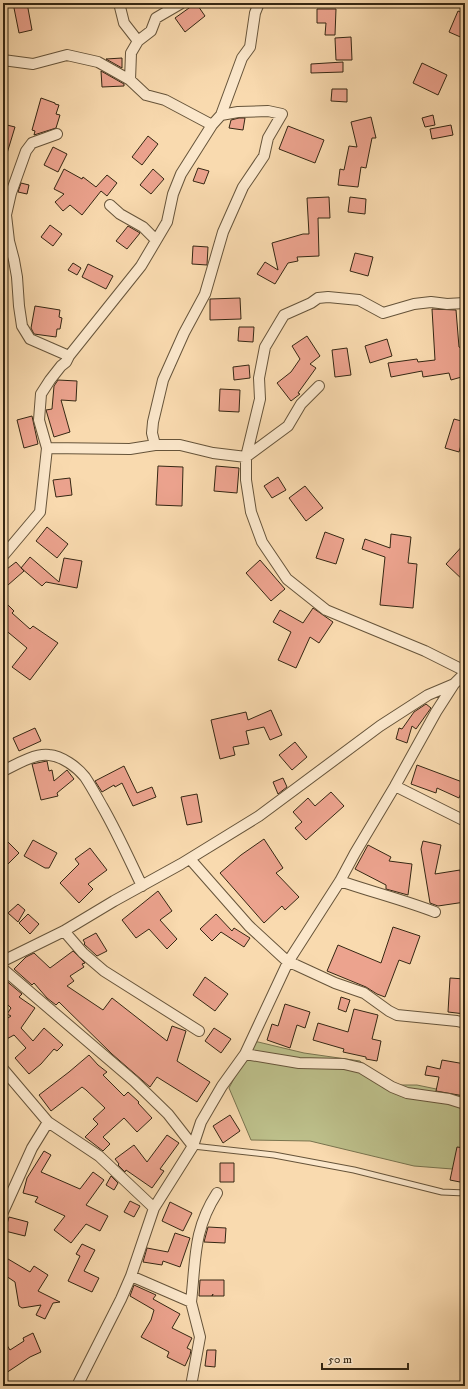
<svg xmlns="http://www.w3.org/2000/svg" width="468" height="1389" viewBox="0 0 468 1389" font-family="'IM FELL DW Pica',serif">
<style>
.green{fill:#bdc08b;stroke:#79744f}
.building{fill:#eca38e;stroke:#352713}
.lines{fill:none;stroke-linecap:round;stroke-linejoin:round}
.lane-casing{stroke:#66543a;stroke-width:7}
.street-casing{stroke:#66543a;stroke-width:12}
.lane{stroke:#fbe7cb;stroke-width:5}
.street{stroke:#fbe7cb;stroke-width:10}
</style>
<rect width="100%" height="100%" fill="#f9daaf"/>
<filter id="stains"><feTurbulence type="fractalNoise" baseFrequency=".005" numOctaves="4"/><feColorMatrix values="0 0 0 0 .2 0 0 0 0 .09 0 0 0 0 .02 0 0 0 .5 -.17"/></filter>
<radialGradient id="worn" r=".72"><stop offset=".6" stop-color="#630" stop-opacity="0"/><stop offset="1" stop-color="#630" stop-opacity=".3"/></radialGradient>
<path class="green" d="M254 1041 304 1053 360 1061 387 1085H417L465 1095V1170L414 1166 310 1141 251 1140 229 1088Z"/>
<path class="building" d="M13 3H27L32 30 19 33Z
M196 3 205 16 185 32 175 18Z
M317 9H336L335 35H325L326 23H317Z
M458 11 465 14V39L449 32Z
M351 37 352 60H336L335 38Z
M122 58V68L106 59Z
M343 62V72L311 73V64Z
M422 63 447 75 438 95 413 83Z
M101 71 124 84V86L102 87Z
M332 89H347V102L331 101Z
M41 98 55 103V104L59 105 56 114 60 115 56 128 34 135 35 131 32 130Z
M433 115 435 125 425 127 422 118Z
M371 117 376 138H372L366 168 361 167 358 187 338 185 340 169 344 170 349 146 357 147 351 122Z
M239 118H245L243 130 229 128 231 120Z
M3 124 15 127 5 160 3 159Z
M451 125 453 135 432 139 430 129Z
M288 126 324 140 315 163 279 149Z
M148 136 158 144 142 165 132 157Z
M53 147 67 154 58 172 44 165Z
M198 168 209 171 204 184 193 181Z
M64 169 82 179 83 177 96 187 107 175 117 183 107 196 101 191 82 215 70 205 63 211 55 202 64 194 54 189Z
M153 169 164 179 151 194 140 185Z
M21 183 29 185 27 194 18 192Z
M329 197 330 218H318L319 256 297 257 298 261 288 263 275 284 257 274 265 262 278 270 272 243 303 234H309L307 198Z
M350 197 366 199 365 214 348 212Z
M50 225 62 234 53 246 41 237Z
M128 226 140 233 127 249 116 241Z
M193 246 208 247 207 265 192 264Z
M355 253 373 257 368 276 350 271Z
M73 263 81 268 77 275 68 270Z
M88 264 113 276 106 289 82 277Z
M240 298 241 319 210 320V299Z
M35 306 60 310 59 317 62 318 60 329H57L56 337 34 334 31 328Z
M432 309 456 310 459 347 465 350V376L451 380 449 373 423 377 422 371 391 377 388 363 417 359 418 362 435 360Z
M239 327H254L253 342 238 341Z
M307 336 320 356 310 364 316 368 298 393 300 394 291 401 277 383 291 372 300 359 292 346Z
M387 339 392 356 370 363 365 346Z
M347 348 351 375 335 377 332 350Z
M249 365 250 378 234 380 233 367Z
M58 380 77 381 76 401 61 400 70 432 54 437 46 410 52 409 54 386Z
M220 389 240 390 239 412 219 411Z
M32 416 38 444 24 448 17 420Z
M454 419 465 422V432L459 452 445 448Z
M158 466 183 467 182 506 156 505Z
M216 466 239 468 237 493 214 491Z
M278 477 286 490 272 498 264 486Z
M70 478 72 495 56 497 53 480Z
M305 486 323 508 306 521 289 498Z
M47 527 68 544 57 558 36 541Z
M325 532 344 539 336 564 316 558Z
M391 534 411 537 408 563 417 564 413 608 380 605 385 557 362 549 365 539 390 548Z
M465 543V582L446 564Z
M30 557 59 582 64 558 82 561 77 588 46 582 42 586 21 568Z
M260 560 285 589 271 601 246 573Z
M16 562 24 571 8 585 3 579V572Z
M3 600 14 611 12 613 30 629 33 626 58 643 30 680 12 667 27 648 3 628Z
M313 608 333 622 319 643 310 637 296 668 278 660 291 632 273 622 280 610 303 623Z
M426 704 431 708 416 729 412 726 407 743 396 739 399 728 402 729 414 712Z
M271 710 282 735 270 740 264 727 246 731 249 744 233 747 235 755 220 759 211 720 246 712 248 720Z
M35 728 41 741 19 751 13 738Z
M295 742 307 757 292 770 279 755Z
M47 761 49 771 52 770 54 781 67 770 74 779 57 793 58 796 41 800 32 764Z
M417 765 465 783 459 798 437 788 436 793 411 784Z
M124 766 137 793 152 787 156 797 133 806 122 783 115 787 114 785 102 792 95 781Z
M283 778 287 787 278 794 273 782Z
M331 792 344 806 306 840 295 828 302 822 293 812 308 798 315 806Z
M197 794 202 822 187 825 181 797Z
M264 839 283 868 276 873 299 897 285 910 282 906 264 923 220 873 241 855Z
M33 840 57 853 49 868H45L24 856Z
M423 841 441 845 435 874 460 870 465 902 438 906 430 903 421 849Z
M8 842 19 853 3 869V847Z
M368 845 391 857 389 861 412 864 408 895 386 889V885L355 869Z
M90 848 107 870 88 884 93 889 79 903 60 883 79 864 75 859Z
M158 891 172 911 160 920 177 939 167 949 149 929 136 938 122 920Z
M18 904 25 910 18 922 8 913Z
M28 914 39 924 30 934 19 923Z
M216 914 232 931 234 928 250 938 244 947 221 932 212 941 200 929Z
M393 927 420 936 410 964 399 960 385 997 377 994 366 987 327 971 338 945 381 963Z
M96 933 107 951 97 956 84 944 85 943 83 940Z
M73 951 85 963 82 964 84 967 70 976 74 981 67 986 103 1010 112 998 167 1041 172 1026 186 1031 177 1061 210 1082 197 1102 157 1077 150 1087 112 1054 59 1002 56 1005 47 998 34 983 32 985 14 969 26 957 34 953 50 968Z
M205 977 228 994 215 1011 193 995Z
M450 978 465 979V1014L448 1012Z
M4 979 22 994 19 997 35 1008 21 1028 33 1041 44 1028 63 1045 57 1051 54 1049 41 1064 29 1074 15 1058 26 1048 14 1035 3 1041V1021L11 1016 7 1014 11 1008 3 1000V980Z
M341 997 350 1000 346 1012 338 1009Z
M285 1004 310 1012 305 1028 297 1025 290 1048 267 1040 272 1024 278 1026Z
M354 1009 378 1015 372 1039 381 1041 377 1061 366 1059V1057L343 1052 344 1049 313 1040 318 1023 348 1032Z
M214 1028 231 1039 221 1053 205 1041Z
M89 1055 98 1065 107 1072 103 1075 124 1096 128 1092 139 1102 138 1103 152 1118 137 1132 124 1118 103 1137 110 1144 103 1151 85 1137 98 1124 93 1119 105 1108 86 1090 82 1087 51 1111 39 1095 69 1072Z
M442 1060 465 1064 464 1096 436 1091 439 1077 425 1075 427 1066 440 1069Z
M230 1115 240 1131 223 1143 213 1126Z
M167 1135 179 1143 160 1169 164 1171 152 1188 126 1170 125 1172 118 1165 119 1164 115 1159 134 1145 147 1162Z
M457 1147 465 1148V1183L450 1180Z
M44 1151 51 1155 41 1172 80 1189 93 1172 104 1180 86 1205 108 1216 100 1231 86 1224 71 1243 54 1230 65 1216 35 1202 38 1197 23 1193 27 1178Z
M220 1163H234V1182H220Z
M111 1176 118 1183 114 1190 106 1185Z
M130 1201 140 1206 134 1217 124 1212Z
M170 1202 192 1213 183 1231 162 1221Z
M9 1217 28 1222 25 1236 5 1231Z
M208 1227 226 1228 225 1243 204 1242Z
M175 1233 190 1238 180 1267 163 1261 162 1265 143 1262 147 1248 168 1252Z
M82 1244 95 1250 84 1271 99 1278 92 1292 68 1281 80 1256 76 1254Z
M3 1256 30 1272 34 1266 48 1275 38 1291 60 1302 53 1303 45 1319 36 1315 41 1305 22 1308 19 1306 15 1282 3 1274Z
M200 1280H224V1296H212L213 1294 212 1296H199Z
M134 1285 156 1295 153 1299 180 1314 172 1328 192 1338 187 1348 191 1350 190 1355 185 1366 167 1357 169 1352 141 1337 151 1320 154 1310 130 1296Z
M33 1333 41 1352 30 1357 3 1375V1339L10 1350 24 1341 23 1338Z
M207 1350H216L215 1367 205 1366Z"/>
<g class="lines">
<g class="lane-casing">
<path id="lane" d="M193 1146 274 1155 354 1170 442 1192 465 1193"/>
</g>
<g class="street-casing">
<path id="street" d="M119 3 124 23 138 41
M3 60 33 64 67 55 98 62 130 80 146 95 165 100 212 125
M130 80 131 53 138 41 151 31 156 18 180 4
M221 115 242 58 250 47 255 13 259 3
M57 134 32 143 26 151 11 193 6 215 9 241 14 260 17 277 19 306 22 326 30 339 69 356
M110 205 120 214 143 227 156 240
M465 303 447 304 431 302 414 304 383 313 359 300 328 297 318 298 311 303 284 315 265 347 259 378 260 399 246 457V480L251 512 262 542 287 579 326 610 425 651 465 671
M47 448 130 449 155 445
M3 556 40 512 47 448 39 420 41 394 50 380 61 366 66 362 69 356 141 266 167 222 173 194 181 174 212 125 221 115 238 112 268 111 282 114 268 138 264 156 243 187 223 232 205 294 184 333 163 380 153 422 152 433 155 445H180L213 453 246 457 288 426 301 404 319 386
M3 771C15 765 35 753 49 755 62 756 77 767 85 777 91 786 97 797 102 806 117 832 129 859 142 886
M395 786 465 821
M190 859 249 926 288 962 296 965 335 983 364 993 389 1011 397 1015 457 1021 465 1023
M340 881C372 892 404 900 435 912
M64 931 83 953 104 971 199 1031
M3 961 64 931 114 901 181 864 259 816 380 726 428 695 454 684
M3 969 134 1081 168 1114 193 1146
M245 1054 299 1063 344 1064 361 1068 392 1087 407 1093 449 1099 465 1104
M3 1069 48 1122 99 1156 154 1208
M3 1212 32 1148 48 1122
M131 1276 191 1302 200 1337 191 1386
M191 1302C196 1259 193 1230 217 1193
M77 1386 121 1299 131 1276 154 1208 193 1146 201 1122 222 1086 245 1054 288 962 340 881 355 853 395 786 436 712 454 684 465 673"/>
</g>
<use href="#lane" class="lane"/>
<use href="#street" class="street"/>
</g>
<rect width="468" height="1389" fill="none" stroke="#f9daaf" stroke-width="16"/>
<rect x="4" y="4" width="460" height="1381" fill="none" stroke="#352713" stroke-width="2"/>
<rect x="8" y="8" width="452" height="1373" fill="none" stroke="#352713"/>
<path d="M322 1363v6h86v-6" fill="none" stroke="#352713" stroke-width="2"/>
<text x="328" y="1363" font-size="12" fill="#352713" stroke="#fbe7cb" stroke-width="3" paint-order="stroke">50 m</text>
<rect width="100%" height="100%" filter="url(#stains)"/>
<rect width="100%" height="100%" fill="url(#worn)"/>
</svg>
